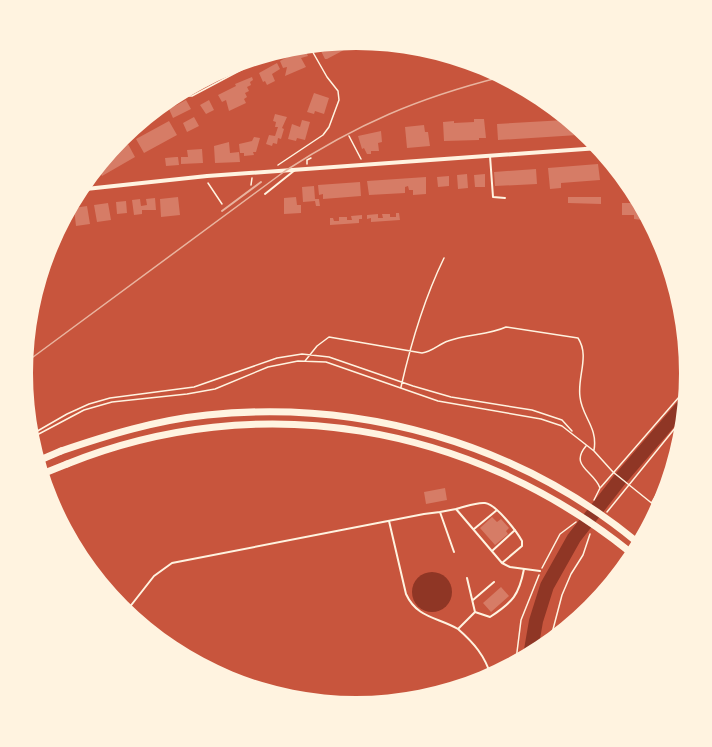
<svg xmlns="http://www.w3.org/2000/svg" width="712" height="747" viewBox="0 0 712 747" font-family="Overpass,sans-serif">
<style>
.water{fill:#8f3625}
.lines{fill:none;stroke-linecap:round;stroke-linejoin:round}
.river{stroke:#8f3625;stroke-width:14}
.building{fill:#d67c66}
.path{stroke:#fff3e0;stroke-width:1.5}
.service{stroke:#fff3e0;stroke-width:2}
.minor{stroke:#fff3e0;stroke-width:4}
.primary{stroke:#fff3e0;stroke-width:7}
.trunk{stroke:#fff3e0;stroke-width:7}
.tram{stroke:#e9b49f;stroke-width:1.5}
.rail{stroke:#e9b49f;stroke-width:2}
</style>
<rect width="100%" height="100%" fill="#c8553d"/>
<path class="water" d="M412 592a20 20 0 1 1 40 0a20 20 0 1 1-40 0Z"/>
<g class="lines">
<path class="river" d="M531 650 536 621 547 586 574 538 621 478 683 406"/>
</g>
<path class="building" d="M356 40 359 42 327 59H325L319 47Z
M305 50 308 56 301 58 306 67 285 76 287 67 283 68 280 61 297 52Z
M277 63 280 69 272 74 275 81 267 85 265 81 263 82 259 73Z
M252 77 253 80 250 82 251 85 247 87 249 91 245 93 247 97 244 99 246 103 229 111 226 100 222 102 218 95 236 86 235 84Z
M314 93 329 98 324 114 315 111 314 114 307 112Z
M186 100 191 109 173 118 169 109Z
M209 100 214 110 206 114 200 105Z
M275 114 287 117 282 128 284 129 281 139 278 138 277 144 273 143 272 146 266 144 269 135 275 136 278 127H275L276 122 273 121Z
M194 117 199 126 187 132 183 123Z
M474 119H484L486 138H479V140L444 141 443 122 454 121V123L474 122Z
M302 120 310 122 305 140 297 138 296 141 288 139 292 124 300 127Z
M565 120 578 129V135L498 140 497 124Z
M169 121 177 135 144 153 136 139Z
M424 125 425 132H428L430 146 407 148 405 127Z
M381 131 382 142 378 143 379 151H371V154H367L364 148 362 149 358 136Z
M254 137 260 138 256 152H253L254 155 244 156V153H240L239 144 252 141Z
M229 142 230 153 239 152 240 162 215 163 214 146Z
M128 144 135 157 102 176 99 170 109 154Z
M202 149 203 163 181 164V157H188L187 150Z
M176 157H178L179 165 166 166 165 158Z
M598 164 600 180 561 183V188L550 189 548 168Z
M536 169 537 184 495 186 494 172Z
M467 174 468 188 458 189 457 175Z
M485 174V187H475L474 175Z
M449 176V186L438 187 437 177Z
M426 177V194L413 195V190H409L408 186 405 187V193L369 195 367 181Z
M360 182 361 196 323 199V194L319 195 318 185Z
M314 186 315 199H319L320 206H316L315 201 303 202 302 187Z
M178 197 180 215 161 217 160 199Z
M296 197 297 205H301V213L284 214V198Z
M568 197H601V204L568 203Z
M155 198 156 210H142V214L134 215 132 200 140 199 141 206 147 205 146 199Z
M126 201 127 213 117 214 116 202Z
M108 203 111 220 97 222 94 205Z
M622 203H635L642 212V220L634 219V215H622Z
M87 206 90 224 76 226 74 208Z
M396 213H399L400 220 371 222V218L367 219V215L378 214V218H383L382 214H390V217H396Z
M362 215V219H359V223L330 225V218H333L334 221H339V217H347V220H352L351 216Z
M445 488 447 500 426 504 424 492Z
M492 517 497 522 501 519 509 528 506 531 508 534 495 545 480 528Z
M501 587 509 596 491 612 483 603Z"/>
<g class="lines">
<path class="path" d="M367 42 369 46
M182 96H192L264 58
M130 131 155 117 157 113
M349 136 361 159
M307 164V160L311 158
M278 165 323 135 329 127 339 100 338 91 327 77 311 49
M208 183 222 204
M251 185 252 178
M305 361 317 346 329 337 422 353C432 352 439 344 448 341 467 334 489 335 506 327L578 338C590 356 577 377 580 397 582 417 598 427 594 450
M25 369 36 431
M401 387C411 343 424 299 444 258
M34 433 67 414 89 404 110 398 194 387 277 358 302 354 329 357 413 386 451 397 532 410 562 420 572 431
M35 436 84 410 112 402 187 394 215 389 268 367 298 361 326 362 438 401 541 419 562 426 594 451 613 472 659 509
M586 446C569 466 594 471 600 488L594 500
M601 487 686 389
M652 502 671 469
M607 512 680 422
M542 568 560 534 576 522
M551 637 562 595 571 574 583 555 590 534
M516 660 521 620 539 575"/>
<path class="service" d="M490 156 493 197 505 198
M265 194 295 170
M456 509C465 507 476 502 485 503 496 504 517 532 522 541V546L502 563
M440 512 456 509 502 563 510 567 540 571
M389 521 406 594C417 618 437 617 458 629
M474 529 497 510
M492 551 515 530
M467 578 475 612 458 629C474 643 485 656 491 676
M473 600 494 582
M475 612 490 617C513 602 519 595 524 569
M125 613 154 576 172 563 424 514 440 512 454 552"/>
<path class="minor" d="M86 189 207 176 599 148"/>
<path class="primary" d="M40 460 61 451
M42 474 67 464"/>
<path class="trunk" d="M61 451C108 435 157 420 207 415 361 399 517 443 637 542
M67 464C258 387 471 424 630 552"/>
<path class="tram" d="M25 363 285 171C357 124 418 98 501 77"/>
<path class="rail" d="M222 211 261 182"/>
</g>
<path d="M0 0H712V747H0ZM33 373a323 323 0 1 1 646 0a323 323 0 1 1-646 0Z" fill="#fff3e0" fill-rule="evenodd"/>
</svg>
